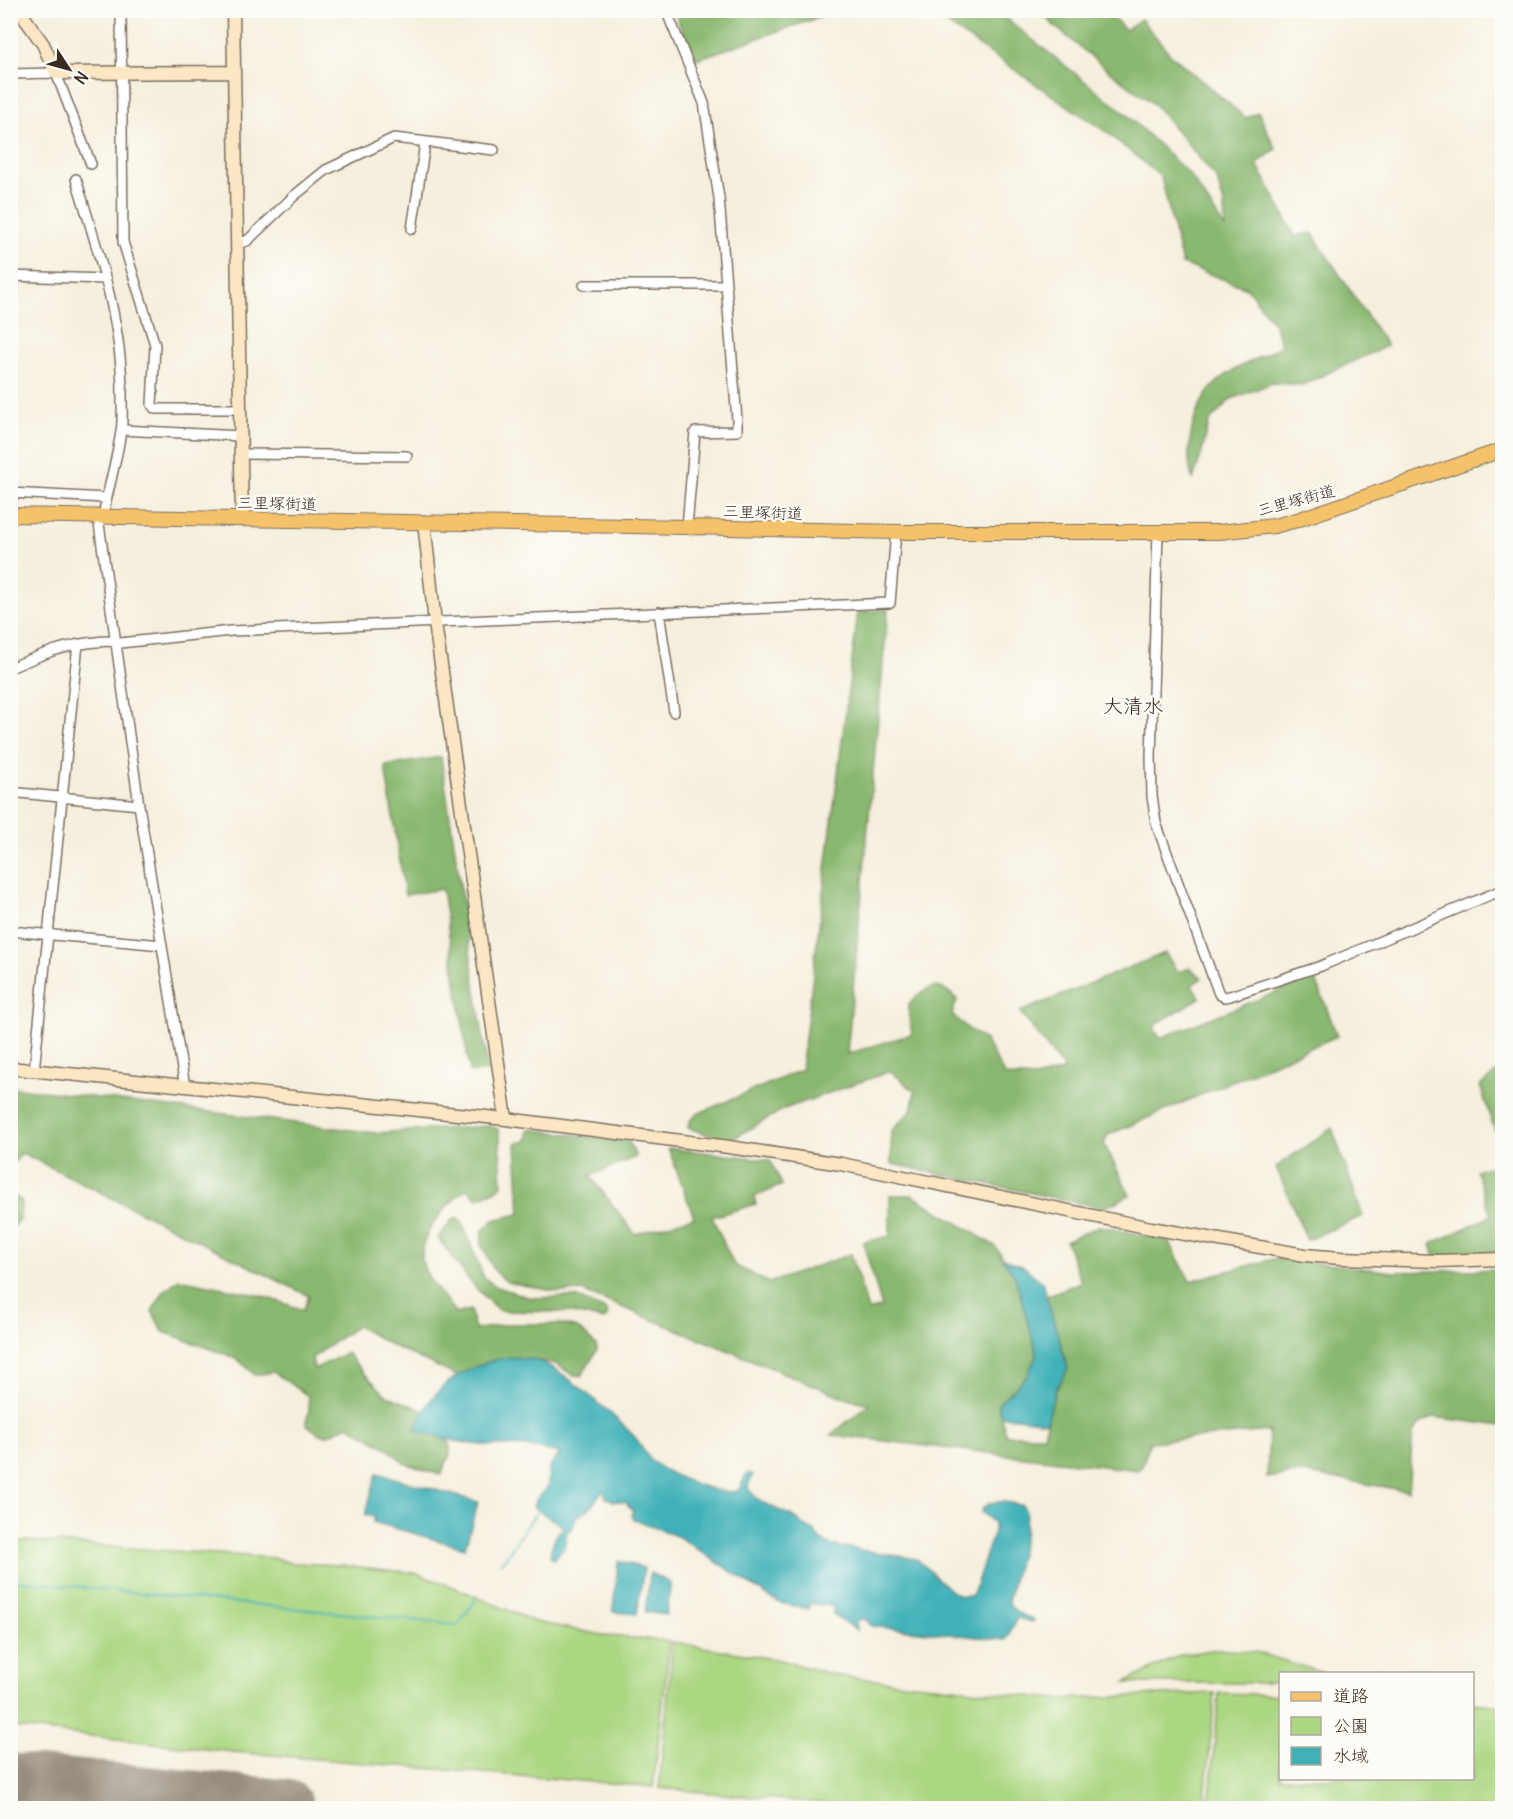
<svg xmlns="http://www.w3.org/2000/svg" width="1513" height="1819" viewBox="0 0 1513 1819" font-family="Delius,'Klee One',sans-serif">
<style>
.green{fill:#acd782;stroke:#748050;stroke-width:1.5}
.forest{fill:#89b870;stroke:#627147;stroke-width:1.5}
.water{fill:#41b1b8;stroke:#3e6e6b;stroke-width:1.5}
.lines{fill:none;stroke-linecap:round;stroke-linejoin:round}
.stream{stroke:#41b1b8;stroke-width:2}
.taxiway{stroke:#988c7e;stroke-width:22}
.runway{stroke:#988c7e;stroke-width:58}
.street-casing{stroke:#7c6f61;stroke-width:12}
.secondary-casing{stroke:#7c6f61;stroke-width:15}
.primary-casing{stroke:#7c6f61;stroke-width:16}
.street{stroke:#fff;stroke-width:9}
.secondary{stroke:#fbe7c3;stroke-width:12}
.primary{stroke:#f4c26a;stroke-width:14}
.labels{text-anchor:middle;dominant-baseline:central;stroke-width:5;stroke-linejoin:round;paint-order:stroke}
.street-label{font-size:16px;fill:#3b2a1e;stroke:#fdfcf7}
.quarter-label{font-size:20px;fill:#3b2a1e;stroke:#fdfcf7}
</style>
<rect width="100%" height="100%" fill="#fdfcf7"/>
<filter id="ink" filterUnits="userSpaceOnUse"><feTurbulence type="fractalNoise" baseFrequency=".0167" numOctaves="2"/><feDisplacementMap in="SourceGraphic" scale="12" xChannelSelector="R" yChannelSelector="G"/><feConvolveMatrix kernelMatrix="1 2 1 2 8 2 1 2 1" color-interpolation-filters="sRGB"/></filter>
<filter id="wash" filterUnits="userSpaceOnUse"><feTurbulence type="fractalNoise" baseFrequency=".008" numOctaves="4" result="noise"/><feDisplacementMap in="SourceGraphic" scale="24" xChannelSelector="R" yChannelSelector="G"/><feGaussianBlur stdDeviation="1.35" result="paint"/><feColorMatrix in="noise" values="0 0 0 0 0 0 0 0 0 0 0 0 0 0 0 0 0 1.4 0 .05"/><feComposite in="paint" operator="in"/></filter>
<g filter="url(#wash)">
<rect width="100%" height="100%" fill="#f5efdd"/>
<path class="green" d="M11 1540 275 1558 291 1563 340 1565 416 1573 454 1587 535 1622 608 1636 670 1641 653 1787 233 1752 11 1727Z
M673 1642 780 1660 839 1676 1055 1699 1215 1693 1204 1808H872L659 1788Z
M1218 1649 1256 1652 1324 1673 1280 1674V1683H1124L1180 1655Z
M1219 1693 1280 1695V1778H1472L1473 1703 1502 1706V1808H1209Z"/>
<path class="forest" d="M674 11H833L814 19 694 60Z
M928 11H998L1014 25 1125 113 1190 175 1225 228 1224 205 1217 179 1155 105 1109 71 1053 25 1043 11H1108L1125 30 1141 19 1170 54 1246 118 1258 112 1276 149 1257 164 1295 236 1312 233 1387 346 1302 385 1272 383 1231 399 1209 422 1202 452 1193 479C1187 464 1189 450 1191 434 1202 376 1235 371 1281 346L1275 325 1247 288 1182 264 1161 177 1109 134Z
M888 610 847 1054 912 1034 908 1006C923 987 939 978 957 1000L952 1015 970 1030 985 1040 1005 1076 1035 1078 1065 1070 1020 1012 1165 953 1178 972 1190 968 1202 978 1192 985 1200 998 1156 1024 1154 1029 1160 1038 1315 977 1337 1036 1108 1135 1104 1144 1130 1195 1103 1208 891 1164V1131L911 1111 915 1092 891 1071 784 1109 729 1141 688 1128 689 1122 697 1114 801 1070 858 612Z
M441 757 488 1071 470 1073 442 889 405 895 385 766Z
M1502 1068V1152L1480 1086Z
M11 1087 375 1133 489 1126 498 1129 500 1139 502 1185 495 1191 478 1198 466 1189C442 1209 408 1243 428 1276 436 1290 448 1301 456 1314L470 1310 475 1330 507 1324H560L578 1328 596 1345 597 1350 582 1375 574 1376 556 1364 536 1360H493L457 1376 391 1345 357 1326 312 1358 314 1369 347 1353 361 1370 386 1395 425 1411 415 1428 439 1436 450 1443V1454L441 1475 404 1463 387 1448 348 1425C326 1436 326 1441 306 1424L309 1409 308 1396 273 1372 255 1375 236 1358 163 1332 152 1311 164 1291 179 1279 263 1296 303 1310 309 1296 22 1153 11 1166Z
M1332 1128 1363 1216 1307 1240 1276 1167Z
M529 1129 629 1142 636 1157 590 1176 635 1234 694 1217 668 1148 770 1160 782 1185 754 1197 756 1204 712 1217 734 1265 769 1283 851 1254 868 1311 882 1307 863 1242 890 1236V1195H912L995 1246 1015 1276 1037 1354 1027 1376 998 1404 1006 1435H1044L1055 1391 1068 1369 1046 1296 1081 1282 1066 1241 1099 1226 1168 1240 1190 1281 1277 1258 1394 1272 1502 1269V1426L1433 1417 1421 1423 1413 1433 1408 1491 1302 1473 1267 1478 1269 1431 1150 1442 1142 1466 1138 1470 831 1435 869 1404 843 1397 582 1291 559 1292 507 1282 494 1270 481 1244 483 1230 494 1220 520 1214 516 1143 527 1141Z
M1490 1167 1502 1196V1251L1435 1257 1431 1244 1491 1216 1476 1170Z
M11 1196 21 1200 20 1220 11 1229Z
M458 1218 461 1220 484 1278 497 1287 531 1298 575 1297 606 1310 608 1315 604 1320 568 1312 500 1311 497 1309 473 1285 438 1238 452 1220Z"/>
<path class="water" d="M1002 1258 1024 1267 1042 1282 1068 1369 1055 1391 1047 1422 1001 1416 998 1404 1027 1376 1037 1354 1015 1276Z
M509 1357C518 1358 528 1358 537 1360 561 1368 615 1416 634 1436 641 1443 645 1455 653 1462 669 1475 717 1496 738 1491L746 1475 749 1473 753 1475 748 1486C756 1504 774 1507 790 1515 799 1520 806 1528 815 1532 817 1538 823 1542 830 1545L917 1559 951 1591 960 1596H971L974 1591 994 1531V1523L981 1512C987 1496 1009 1503 1022 1505L1026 1512 1024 1538 1008 1601C1014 1613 1022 1615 1034 1619L1033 1622 1017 1618 1006 1640 871 1626 867 1620 862 1619 856 1621 857 1631 833 1614V1606L810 1603 808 1609 780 1603 771 1598 679 1537 633 1519 631 1514 633 1511 626 1502 614 1501 606 1498 605 1493 601 1492 592 1506 581 1515 577 1514 572 1529 568 1530 564 1548 554 1559 550 1556C552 1545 554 1535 564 1527L533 1507 535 1501 548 1486 549 1467 560 1454C540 1447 521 1446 501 1446 473 1446 440 1439 414 1429 421 1418 426 1405 434 1396 452 1374 482 1362 509 1357Z
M377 1473 478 1502 465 1548 373 1522 375 1517 365 1515Z
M618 1561 644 1568 637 1614 613 1612Z
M650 1573 671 1583 666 1615 645 1612Z"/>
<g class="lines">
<path class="stream" d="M501 1564 538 1510
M10 1580 458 1625 476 1599"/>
<path class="taxiway" d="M10 1784 107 1808"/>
<path class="runway" d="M10 1782 285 1808"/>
</g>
</g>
<g filter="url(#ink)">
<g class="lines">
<g class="street-casing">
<path id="street" d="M121 10 123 242 155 345 152 405 155 409H240
M666 10 704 103 719 198 737 420V431L695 432 687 527
M10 74 56 73 91 164
M76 179C98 251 123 323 122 399 122 410 123 421 121 431 117 460 108 488 103 517
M412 229 425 143
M238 243 247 241 294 196 326 170 394 138 494 150
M10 276 106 279
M584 285H725
M122 430 241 436
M241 454 407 456
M10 493 106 498
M98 517 139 805 185 1087
M1158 532 1151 757 1152 796 1156 823 1219 994 1224 997 1230 996 1321 966 1502 890
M659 612 674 712
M10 668C41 655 63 645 96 642 104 641 112 640 120 643L231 631 890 603 896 532
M10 792 139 805
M10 931 162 945
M34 1071 78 644"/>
</g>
<g class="secondary-casing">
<path id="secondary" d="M19 10 43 44 56 73 233 72
M233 10 242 519
M424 522 435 623 506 1119
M10 1068 506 1119 729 1147 841 1164 1151 1228 1305 1255 1341 1258 1437 1261 1502 1259"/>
</g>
<g class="primary-casing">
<path id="primary" d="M10 515 687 527 896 532H1219L1274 526 1297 520 1502 450"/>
</g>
<use href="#street" class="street"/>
<use href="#secondary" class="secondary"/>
<use href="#primary" class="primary"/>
</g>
</g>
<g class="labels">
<g class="street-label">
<text transform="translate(1296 500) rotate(-15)">三里塚街道</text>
<text transform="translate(277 503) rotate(1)">三里塚街道</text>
<text transform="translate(763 512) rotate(2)">三里塚街道</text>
</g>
<g class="quarter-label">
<text x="1133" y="705">大清水</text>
</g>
</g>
<rect width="1513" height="1819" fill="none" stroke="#fdfcf7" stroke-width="36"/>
<rect x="1279" y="1672" width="195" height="108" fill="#fdfcf7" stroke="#afa8a0" stroke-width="1.5"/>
<rect x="1291" y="1692" width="30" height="9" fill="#f4c26a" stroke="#afa8a0" stroke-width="1.5"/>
<text x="1333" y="1702" font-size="18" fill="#3b2a1e">道路</text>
<rect x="1291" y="1717" width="30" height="18" fill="#acd782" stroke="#afa8a0" stroke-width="1.5"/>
<text x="1333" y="1732" font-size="18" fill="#3b2a1e">公園</text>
<rect x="1291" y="1747" width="30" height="18" fill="#41b1b8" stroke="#afa8a0" stroke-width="1.5"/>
<text x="1333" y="1762" font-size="18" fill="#3b2a1e">水域</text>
<g transform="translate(69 69) rotate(126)" stroke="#fdfcf7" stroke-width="4.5" paint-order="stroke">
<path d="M0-4.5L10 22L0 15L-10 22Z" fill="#3b2a1e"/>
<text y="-9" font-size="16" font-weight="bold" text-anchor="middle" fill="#3b2a1e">N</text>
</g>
</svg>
